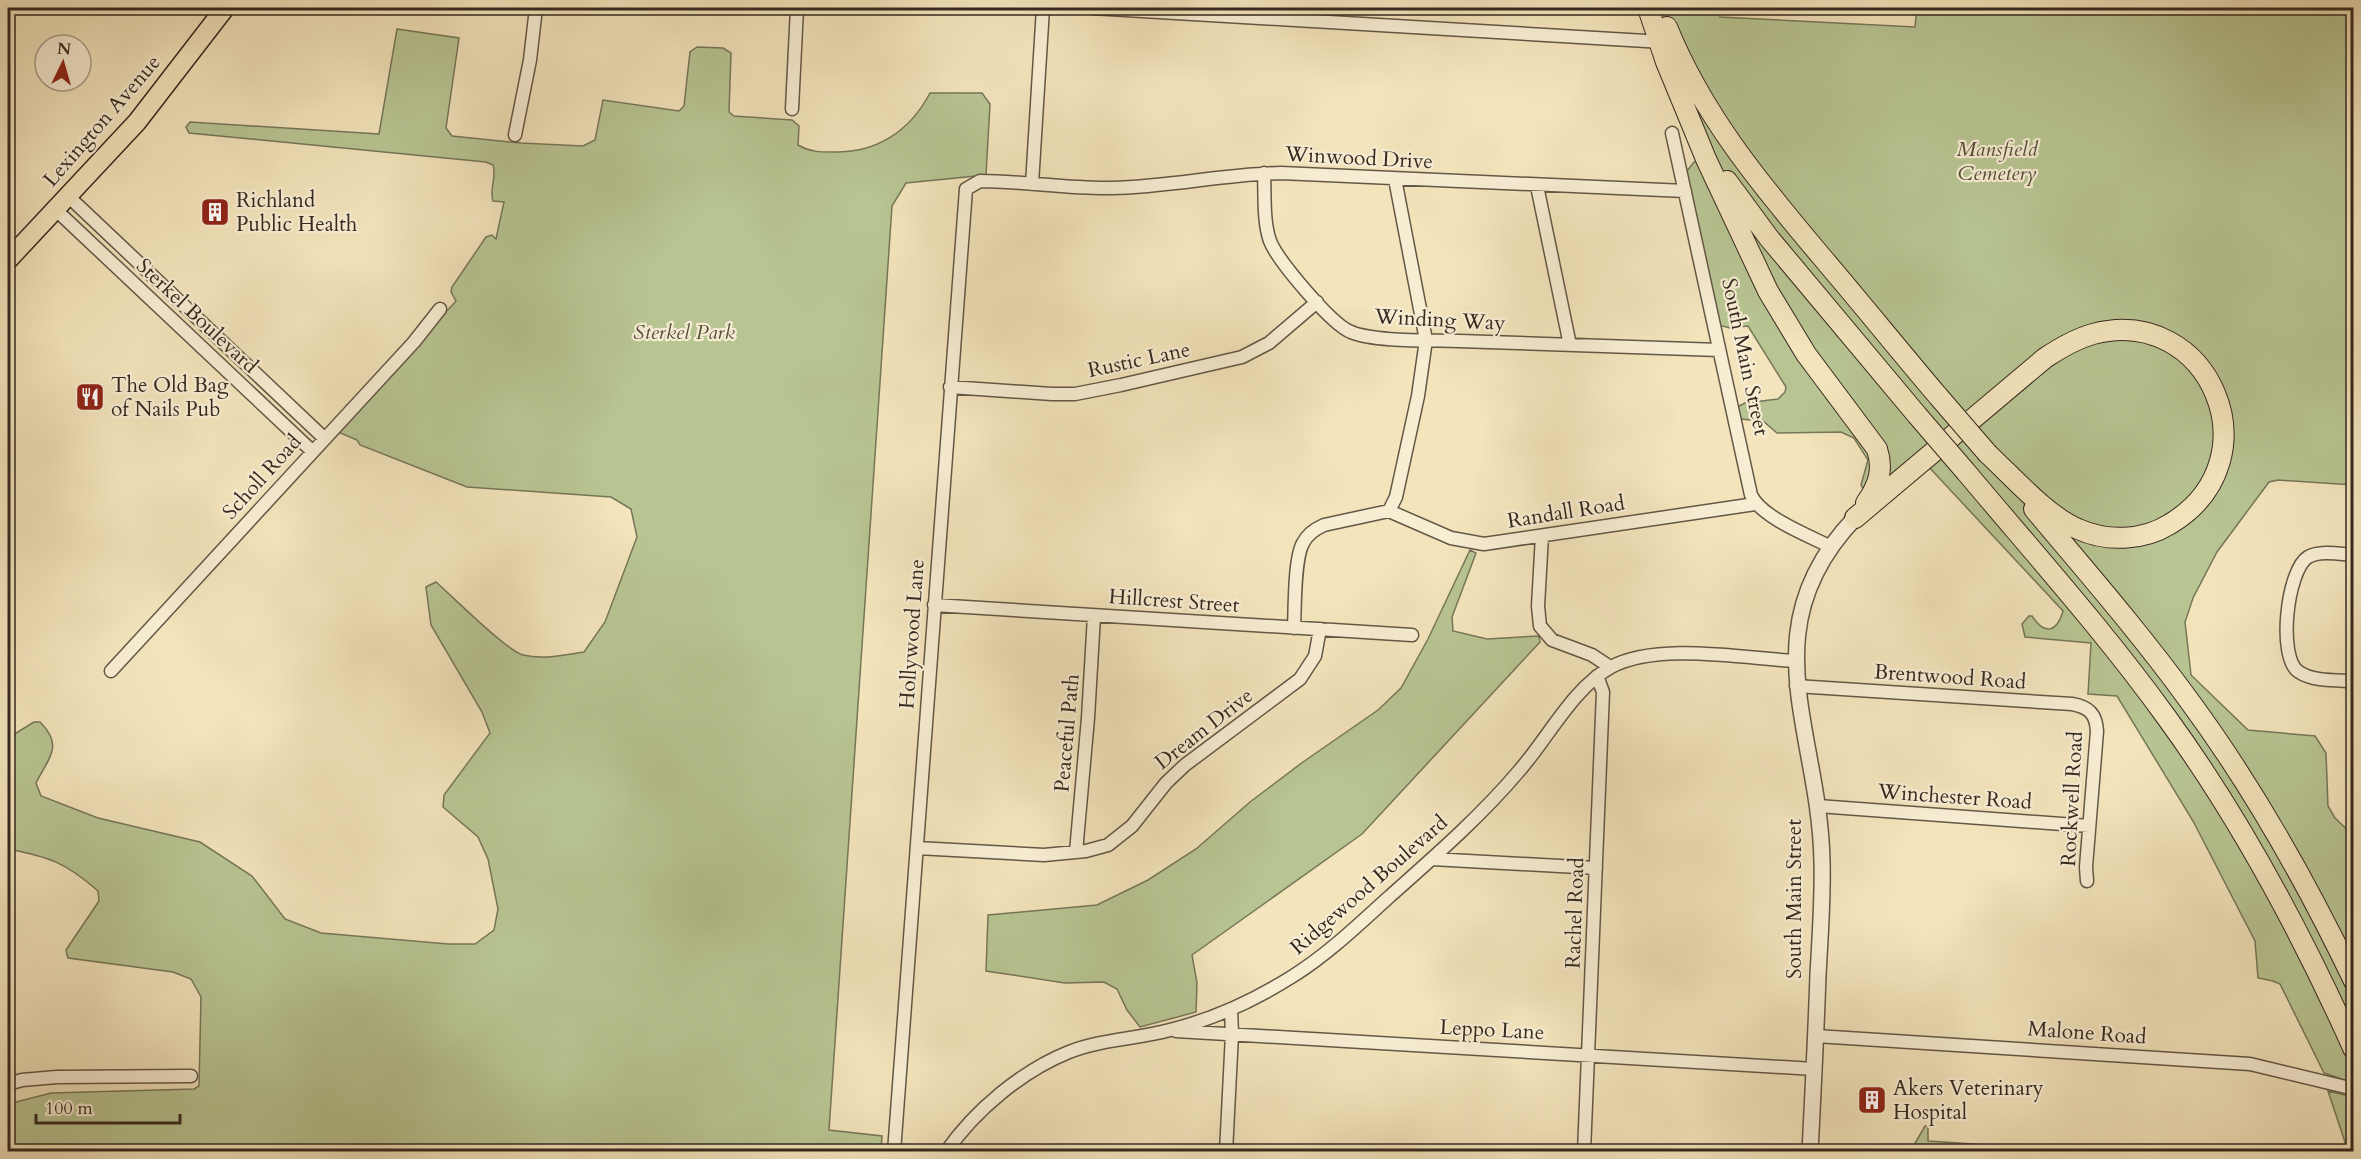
<svg xmlns="http://www.w3.org/2000/svg" width="2361" height="1159" viewBox="0 0 2361 1159" font-family="Cardo,serif">
<style>
.green{fill:#b8c593;stroke:#767659;stroke-width:1.5}
.lines{fill:none;stroke-linecap:round;stroke-linejoin:round}
.minor-casing{stroke:#645746;stroke-width:15}
.tertiary-casing{stroke:#645746;stroke-width:18}
.primary-casing{stroke:#35281f;stroke-width:21}
.trunk-casing{stroke:#35281f;stroke-width:22}
.minor{stroke:#f7edd3;stroke-width:12}
.tertiary{stroke:#f7edd3;stroke-width:15}
.primary{stroke:#f3e4bc;stroke-width:18}
.trunk{stroke:#f3e4bc;stroke-width:20}
.trunk-bridge-casing{stroke:#35281f;stroke-width:22;stroke-linecap:butt}
.trunk-bridge{stroke:#f3e4bc;stroke-width:20}
.labels{text-anchor:middle;dominant-baseline:central;stroke-width:4.5;stroke-linejoin:round;paint-order:stroke}
.street-label{font-size:21px;fill:#35281f;stroke:#f7edd3}
.park-label{font-size:21px;font-style:italic;fill:#564f3c;stroke:#f7edd3}
.poi-label{font-size:21px;fill:#35281f;stroke:#f7edd3;text-anchor:start}
</style>
<rect width="100%" height="100%" fill="#f3e4bc"/>
<filter id="stains"><feTurbulence type="fractalNoise" baseFrequency=".00333" numOctaves="4"/><feColorMatrix values="0 0 0 0 .2 0 0 0 0 .09 0 0 0 0 .02 0 0 0 .5 -.17"/></filter>
<radialGradient id="worn" r=".72"><stop offset=".6" stop-color="#630" stop-opacity="0"/><stop offset="1" stop-color="#630" stop-opacity=".3"/></radialGradient>
<path class="green" d="M1644 8H1719L1720 17 1915 27 1917 8H2353V485L2278 480 2269 482 2217 552 2193 598 2185 622 2191 675 2248 730 2315 736 2326 753 2328 806 2335 818 2353 835V1083L2324 1073 2280 984 2273 981 2258 978 2255 941 2193 821 2117 696 2088 694 2091 643 2025 637 2022 624 2029 616H2032C2045 636 2057 632 2063 611L1927 465 1865 492 1861 485 1868 460 1854 438 1841 432 1777 433 1763 421 1740 419 1737 407 1745 403 1778 399 1785 392 1786 387 1748 326 1730 328 1718 325 1688 182 1687 171 1694 162 1701 159Z
M397 29 459 38 446 128 452 136 521 143 583 146 595 140 603 100 679 111 684 106 690 52 697 47 723 48 731 53 729 112 734 116 792 120 799 126 798 145C810 152 820 152 833 152 877 153 910 131 930 93H982L990 104 986 175 906 183 892 206 829 1130 882 1136 881 1151H8V1104L51 1093 194 1089 199 1086 201 997 191 979 173 972 68 958 66 950 99 901 98 891C65 862 49 857 8 849V738L34 722H40C64 746 49 757 36 783L41 796 98 818 200 842 252 876 285 919 321 933 448 944H475L494 930 498 909 488 859 478 837 443 807 444 795 490 733 482 712 431 625 426 587 436 582C452 596 507 651 523 655 543 660 564 655 584 652L605 622 637 537 631 509 611 497 467 487 360 445 357 440 338 432 456 301 451 292 452 287 486 237 492 235 496 239 504 202 493 201C489 189 497 178 493 165L486 162 189 133 186 127 190 122 379 134Z
M1470 550 1476 553 1452 617 1453 631 1487 639 1539 636 1540 642 1362 834 1192 955 1197 983 1196 1012 1140 1027 1127 1010 1117 989 1104 982 1065 983 986 971 988 915 1097 905 1148 880 1196 849 1250 802 1303 762 1378 710 1401 688 1428 639Z
M2328 1091 2353 1097V1151H2348Z
M1925 1126H1928V1141L2082 1151H1887L1906 1150 1914 1145Z"/>
<g class="lines">
<g class="minor-casing">
<path id="minor" d="M1092 8 1663 42
M792 109 797 8
M1672 133 1751 495C1762 518 1808 535 1831 547
M515 135 530 60 536 8
M1264 173C1265 195 1263 221 1270 241 1278 261 1332 325 1351 332 1374 342 1432 340 1459 341 1546 344 1632 347 1719 350
M1032 184 1043 8
M1537 186 1570 345
M68 196 324 438
M55 209 312 451
M950 387 1052 394H1075L1121 385 1242 357 1269 343 1317 302
M1389 511 1451 538 1484 544 1755 504
M1542 536 1538 606 1540 626 1552 640 1592 655 1610 667
M2354 555C2340 554 2320 550 2308 557 2287 570 2277 658 2299 672 2314 682 2337 680 2354 681
M934 605 1412 635
M1294 628C1295 608 1294 559 1303 543 1307 535 1315 529 1324 525L1389 511 1396 497 1418 396 1426 340 1395 179
M111 671 414 342 440 309
M1796 686 2072 704C2089 707 2096 714 2097 731L2086 867 2087 881
M1818 806 2089 826
M917 848 1044 855 1086 851 1108 845 1132 826 1166 783 1185 765 1300 679 1315 656 1320 629
M1076 852 1088 718 1094 616
M1432 859 1596 868
M1176 1031 1814 1069
M1816 1036 2250 1064 2354 1089
M8 1084 22 1080 57 1077 191 1076
M894 1152 966 189 980 181C1024 181 1068 189 1112 188 1169 187 1224 174 1281 173L1685 191
M946 1152C975 1110 1022 1071 1069 1052 1102 1039 1137 1039 1170 1030 1214 1019 1255 1000 1293 976 1328 954 1358 925 1389 897 1434 857 1480 817 1519 771 1548 738 1573 688 1611 667 1657 642 1743 658 1795 661
M1226 1152 1232 1034 1231 1010
M1584 1152 1603 692 1597 676"/>
</g>
<g class="tertiary-casing">
<path id="tertiary" d="M1810 1152C1813 1093 1816 1034 1818 975 1820 937 1823 899 1822 862 1820 732 1748 630 1855 518"/>
</g>
<g class="primary-casing">
<path id="primary" d="M8 260 137 122 225 8"/>
</g>
<g class="trunk-casing">
<path id="trunk" d="M1648 8 1666 62 1706 159 1768 291 1806 354 1877 449C1884 470 1878 486 1866 503
M1667 27C1702 114 1761 185 1821 256 1861 303 1899 350 1938 396
M1727 181 1769 238 1917 415
M1966 472C2034 553 2105 632 2167 718 2242 821 2302 934 2354 1050
M2034 509C2086 571 2140 633 2188 699 2253 787 2307 883 2354 981
M1855 518 2045 358C2060 348 2075 339 2093 334 2209 303 2277 460 2170 524 2143 541 2107 542 2078 529 2047 516 2013 477 1988 454"/>
</g>
<use href="#minor" class="minor"/>
<use href="#tertiary" class="tertiary"/>
<use href="#primary" class="primary"/>
<use href="#trunk" class="trunk"/>
<g class="trunk-bridge-casing">
<path id="trunk-bridge" d="M1938 396 1988 454
M1917 415 1966 472"/>
</g>
<use href="#trunk-bridge" class="trunk-bridge"/>
</g>
<defs>
<g id="building-square" transform="scale(1.5)"><rect x="-9" y="-9" width="18" height="18" rx="4" fill="#8f2418" stroke="#f7edd3"/><path d="M-4-6H4V6H1V3H-1V6H-4ZM-2.5-4.3h1.7v1.8h-1.7ZM.8-4.3h1.7v1.8H.8ZM-2.5-1h1.7V.8h-1.7ZM.8-1h1.7V.8H.8Z" fill="#fff"/></g>
<g id="restaurant-square" transform="scale(1.5)"><rect x="-9" y="-9" width="18" height="18" rx="4" fill="#8f2418" stroke="#f7edd3"/><path d="M-5-6h1v4h1v-4h1v4h1v-4h1v5L-1.5 .5V6h-2V.5L-5-1ZM5-6V6H3V1.5H1.5Q1.5-4 5-6Z" fill="#fff"/></g>
</defs>
<g fill-rule="evenodd">
<use href="#building-square" x="215" y="212"/>
<use href="#restaurant-square" x="90" y="397"/>
<use href="#building-square" x="1872" y="1100"/>
</g>
<g class="labels">
<g class="street-label">
<text transform="translate(102 121) rotate(-49)">Lexington Avenue</text>
<text transform="translate(1359 158) rotate(3)">Winwood Drive</text>
<text transform="translate(197 316) rotate(43)">Sterkel Boulevard</text>
<text transform="translate(1440 320) rotate(3)">Winding Way</text>
<text transform="translate(1745 357) rotate(78)">South Main Street</text>
<text transform="translate(1139 360) rotate(-12)">Rustic Lane</text>
<text transform="translate(262 477) rotate(-48)">Scholl Road</text>
<text transform="translate(1566 512) rotate(-9)">Randall Road</text>
<text transform="translate(1174 601) rotate(4)">Hillcrest Street</text>
<text transform="translate(912 634) rotate(-86)">Hollywood Lane</text>
<text transform="translate(1950 677) rotate(4)">Brentwood Road</text>
<text transform="translate(1204 729) rotate(-38)">Dream Drive</text>
<text transform="translate(1067 733) rotate(-85)">Peaceful Path</text>
<text transform="translate(1955 797) rotate(4)">Winchester Road</text>
<text transform="translate(2072 799) rotate(-87)">Rockwell Road</text>
<text transform="translate(1369 885) rotate(-41)">Ridgewood Boulevard</text>
<text transform="translate(1794 899) rotate(-90)">South Main Street</text>
<text transform="translate(1575 913) rotate(-88)">Rachel Road</text>
<text transform="translate(1492 1030) rotate(3)">Leppo Lane</text>
<text transform="translate(2087 1033) rotate(4)">Malone Road</text>
</g>
<g class="park-label">
<text x="1997" y="149">Mansfield<tspan x="1997" dy="24">Cemetery</tspan></text>
<text x="684" y="332">Sterkel Park</text>
</g>
<g class="poi-label">
<text x="236" y="200">Richland<tspan x="236" dy="24">Public Health</tspan></text>
<text x="111" y="385">The Old Bag<tspan x="111" dy="24">of Nails Pub</tspan></text>
<text x="1893" y="1088">Akers Veterinary<tspan x="1893" dy="24">Hospital</tspan></text>
</g>
</g>
<rect width="2361" height="1159" fill="none" stroke="#f3e4bc" stroke-width="30"/>
<rect x="9" y="9" width="2343" height="1141" fill="none" stroke="#35281f" stroke-width="3"/>
<rect x="15" y="15" width="2331" height="1129" fill="none" stroke="#35281f" stroke-width="1.5"/>
<g transform="translate(63 63) rotate(5)"><circle r="28" fill="#f7edd3" stroke="#a99e8b" stroke-width="1.5"/>
<path d="M0-4.5L10 22L0 15L-10 22Z" fill="#8f2418"/>
<text y="-9" font-size="16" font-weight="bold" text-anchor="middle" fill="#35281f">N</text>
</g>
<path d="M36 1114v9h144v-9" fill="none" stroke="#35281f" stroke-width="3"/>
<text x="45" y="1114" font-size="18" fill="#35281f" stroke="#f7edd3" stroke-width="4.5" paint-order="stroke">100 m</text>
<rect width="100%" height="100%" filter="url(#stains)"/>
<rect width="100%" height="100%" fill="url(#worn)"/>
</svg>
